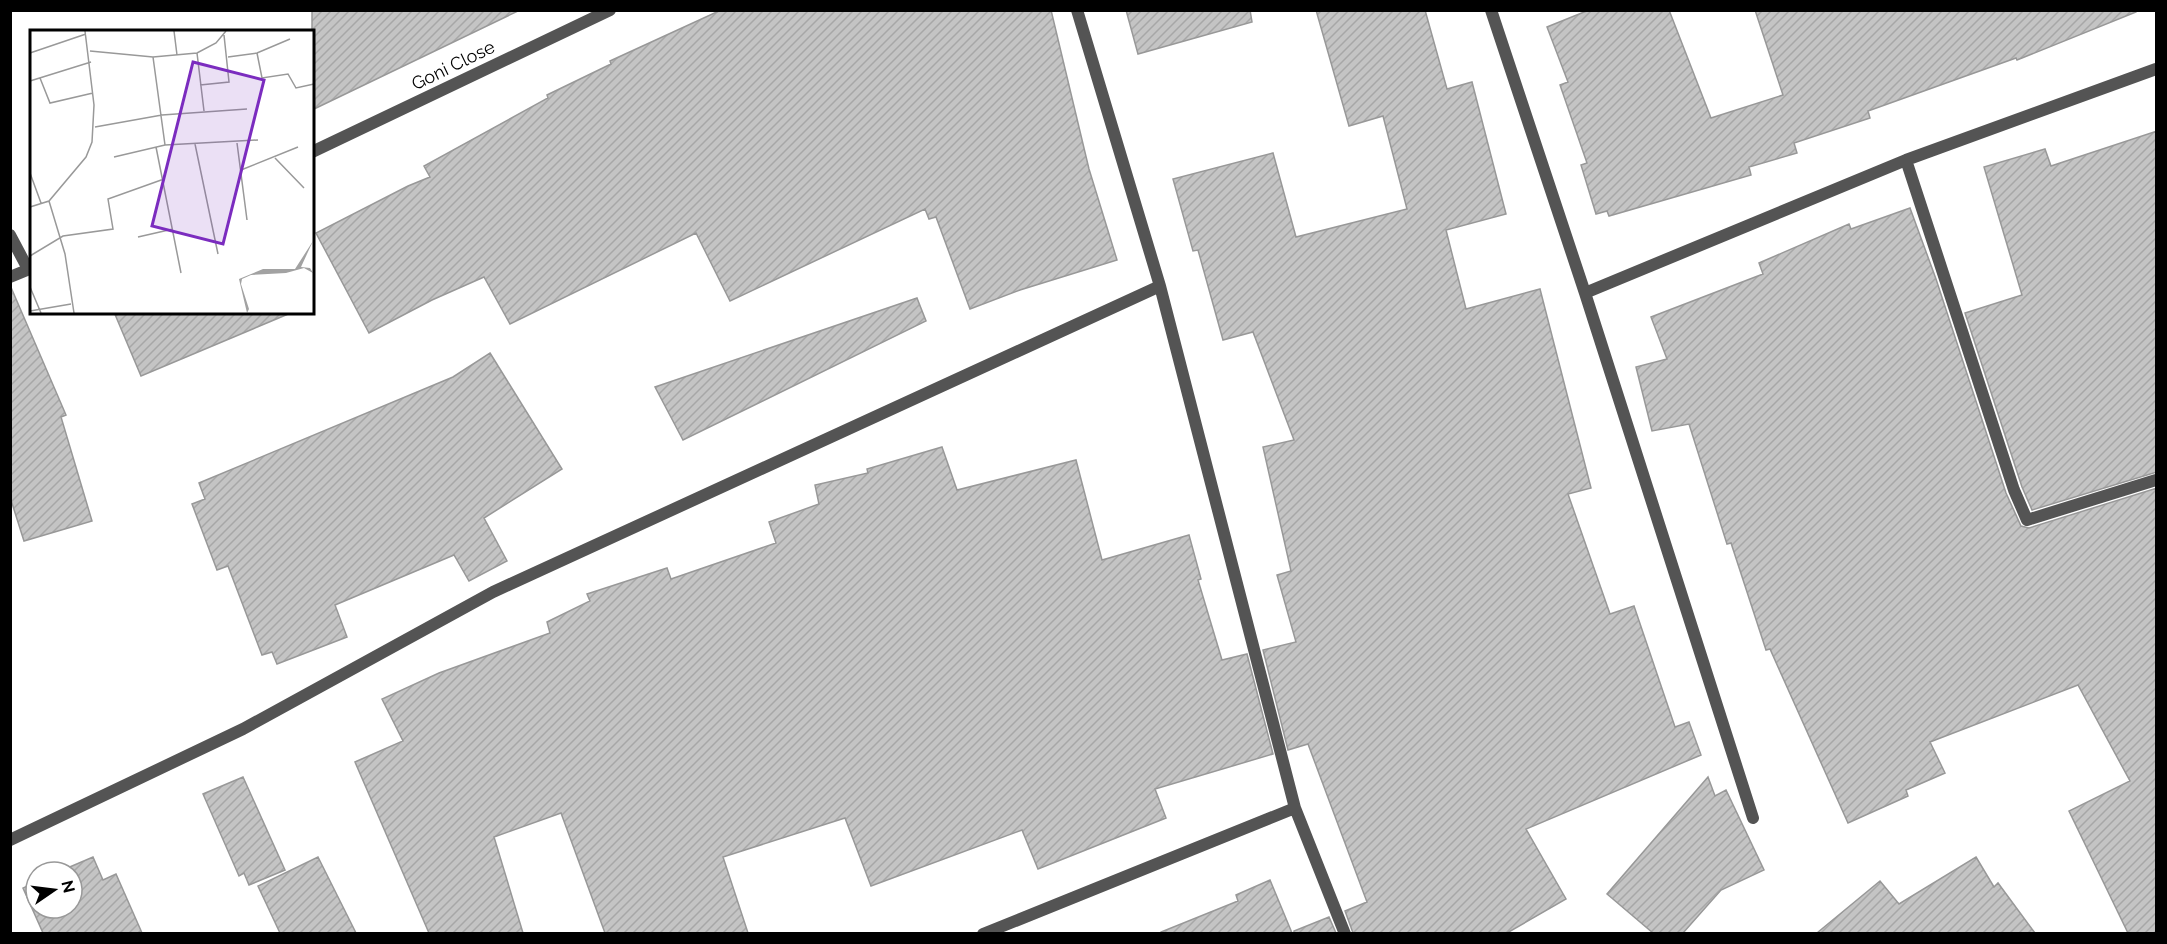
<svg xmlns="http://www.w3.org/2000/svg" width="2167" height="944" viewBox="0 0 2167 944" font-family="Raleway,sans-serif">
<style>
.building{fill:url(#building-hatch);stroke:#989898;stroke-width:1.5}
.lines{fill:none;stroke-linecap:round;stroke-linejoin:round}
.minor{stroke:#545454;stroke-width:12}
.labels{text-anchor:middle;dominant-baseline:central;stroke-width:4.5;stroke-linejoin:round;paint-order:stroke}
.street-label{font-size:18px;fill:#000;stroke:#fff}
.inset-road{fill:none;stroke:#999;stroke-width:1.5}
.view{fill:#7b2cbf;fill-opacity:0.15;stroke:#7b2cbf;stroke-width:3}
.inset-edge{fill:none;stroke:#000;stroke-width:3}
</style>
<defs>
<pattern id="building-hatch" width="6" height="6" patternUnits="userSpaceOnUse" patternTransform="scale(1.5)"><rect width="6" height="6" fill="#c4c4c4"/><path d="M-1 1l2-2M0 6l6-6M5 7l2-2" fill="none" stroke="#a7a7a7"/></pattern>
</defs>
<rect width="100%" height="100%" fill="#fff"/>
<path class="building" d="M312 10H520L312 110Z
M721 10H1051L1089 169 1117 260 1020 290 970 309 936 217 929 219 925 209 730 301 696 233 510 324 484 277 432 300 369 333 316 233 408 186 430 177 424 166 548 98 547 95 611 64 610 61Z
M1126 10H1250L1252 22 1138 54Z
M1316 10H1425L1447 89 1472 82 1506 214 1446 230 1466 309 1540 289 1591 488 1568 494 1610 614 1634 606 1675 727 1689 722 1701 755 1526 829 1566 899 1507 933H1353L1345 911 1367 902 1308 744 1288 750 1263 650 1296 642 1277 575 1291 571 1263 447 1294 440 1253 332 1223 340 1198 250 1193 251 1173 179 1273 153 1296 237 1407 209 1383 116 1349 126Z
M1589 10H1669L1711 118 1783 95 1755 10H2136V12L2017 60 2016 58 1868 111 1870 118 1794 143 1797 153 1749 167 1751 175 1609 216 1607 211 1596 214 1581 165 1587 163 1560 85 1568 82 1547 27Z
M2157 131V472L2032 510 2022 487 1965 313 2022 295 1984 167 2045 149 2051 166Z
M1910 208 1936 279 2006 493 2021 526 2029 528 2157 488V933H2128L2069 811 2130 781 2078 685 1930 742 1945 773 1906 790 1908 796 1848 823 1770 649 1766 650 1731 543 1727 544 1689 424 1652 431 1636 367 1667 359 1651 317 1763 274 1759 263 1849 224 1851 229Z
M10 285 66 415 61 417 92 521 24 541 10 497Z
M917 298 926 321 683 440 655 387Z
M114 312H293L141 376Z
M490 353 562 469 484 518 507 561 469 581 454 555 335 605 347 637 277 664 272 652 262 655 228 566 217 570 192 504 205 499 199 483 453 377Z
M942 447 957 490 1076 460 1102 560 1189 535 1201 579 1198 580 1222 660 1247 654 1273 754 1155 789 1166 818 1038 869 1022 830 871 886 845 818 723 857 748 933H605L561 813 494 837 523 933H429L355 762 403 741 382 699 439 673 550 633 547 622 590 601 587 594 667 568 671 579 776 543 769 522 819 504 815 485 868 473 867 469Z
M243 777 285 870 249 885 244 873 239 876 203 794Z
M1708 777 1715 796 1726 790 1764 870 1721 890 1683 933H1653L1607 894Z
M93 857 103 880 116 874 142 933H43L23 888 36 882V908H72V872H58Z
M318 857 356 933H280L258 886Z
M1976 857 1994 887 1998 883 2035 933H1817L1880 881 1899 904Z
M1270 880 1292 933H1161V932L1238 901 1236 895Z
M1329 917 1336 933H1294V931Z"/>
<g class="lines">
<path class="minor" d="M1077 10 1160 286 1295 808 1345 934
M1491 10 1585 293 1753 818
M312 152 610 10
M1906 160 2014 490 2027 520 2156 480
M10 235 28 269
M10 277 32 268
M1585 293 1906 160 2156 69
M10 840 243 729 493 592 1160 286
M983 934 1295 808"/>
</g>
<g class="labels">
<g class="street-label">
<text transform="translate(453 65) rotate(-26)">Goni Close</text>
</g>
</g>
<g transform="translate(30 30)">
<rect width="284" height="284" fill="#fff"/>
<path d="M283 211 271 237 280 238 283 243 274 238 256 243 221 245 212 249 211 254 219 279 217 283 209 249 233 239H265Z" fill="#a2a2a2"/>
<path class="inset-road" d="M144 1 147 25M60 21 123 27 167 23 186 13 196 1M0 23 56 4M167 23 174 81M227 23 232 48 258 44 266 58 284 54M123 27 135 115M198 27 227 23 260 9M10 48 20 73 63 63M0 51 61 32M170 55 199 52 194 5M65 97 132 85 217 79M207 113 217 190M165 114 188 224M126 117 151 243M84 127 135 115 228 110M245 128 274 158M211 140 268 117M0 143 11 173M19 171 35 224 44 283M0 177 19 171 56 127 62 112 64 75 55 1M108 207 143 199M0 226 33 206 83 199 78 169 134 149M0 257 11 283M0 281 41 274"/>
<path class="view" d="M163 32 234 50 193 214 122 196Z"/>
<rect width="284" height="284" class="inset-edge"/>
</g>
<rect width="2167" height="944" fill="none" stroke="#000000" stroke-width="24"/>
<g transform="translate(54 890) rotate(76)"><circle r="28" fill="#ffffff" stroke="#999999" stroke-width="1.5"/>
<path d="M0-4.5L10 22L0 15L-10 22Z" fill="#000000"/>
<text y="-9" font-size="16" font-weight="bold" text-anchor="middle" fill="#000000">N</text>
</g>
</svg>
